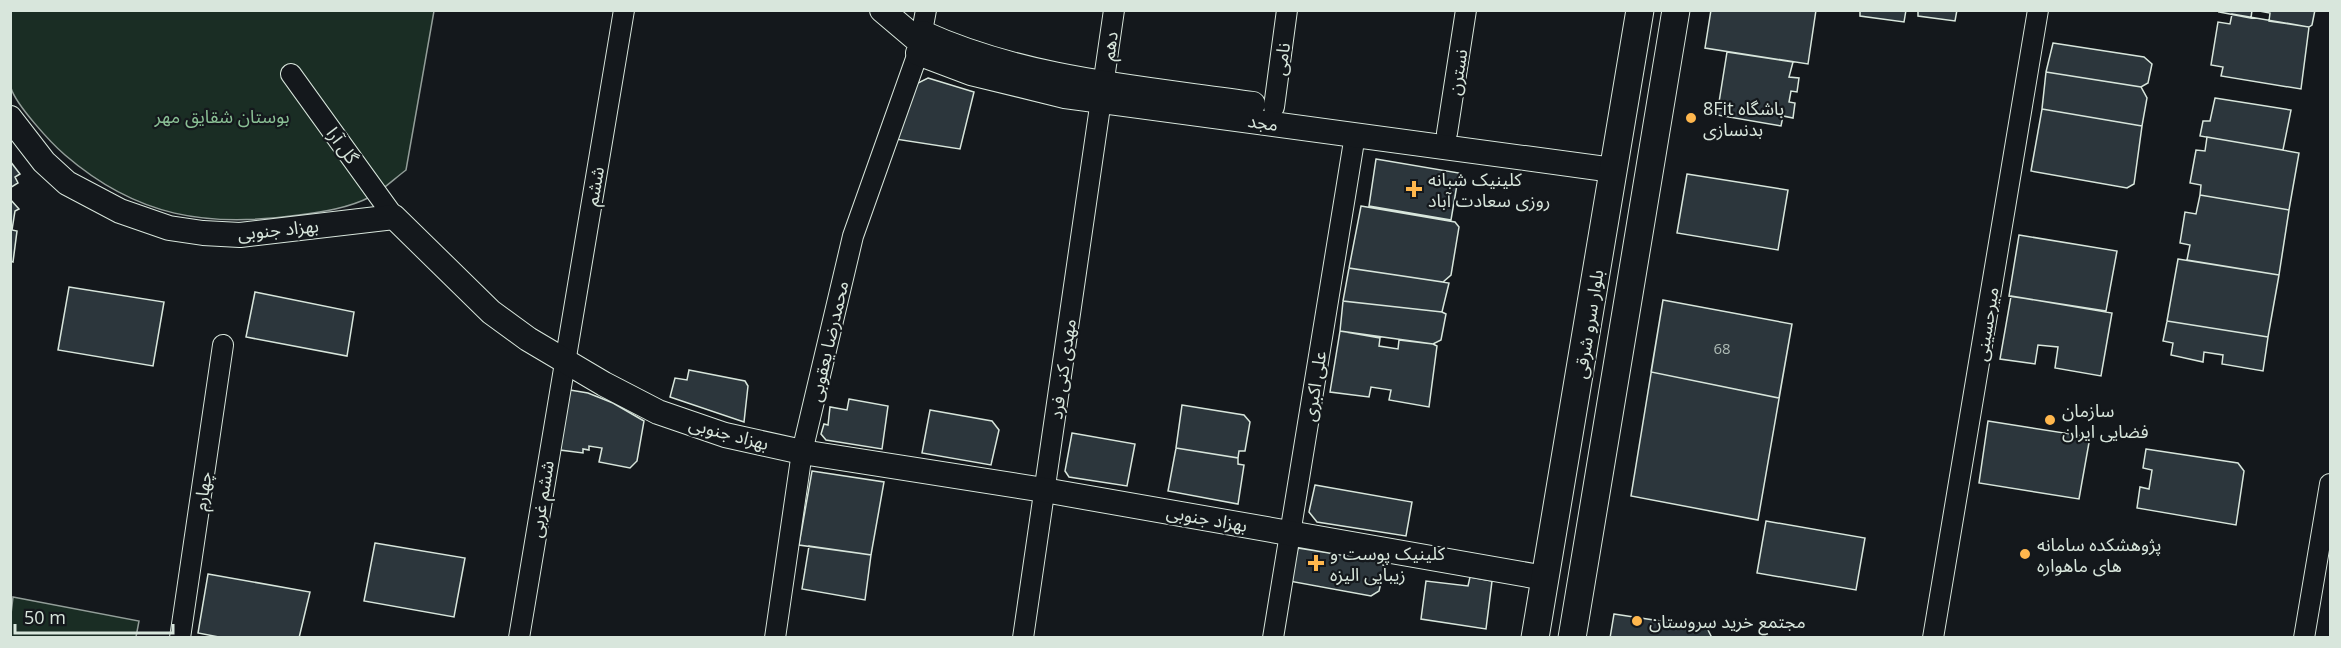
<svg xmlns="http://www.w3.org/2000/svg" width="2341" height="648" viewBox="0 0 2341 648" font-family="'Open Sans','Noto Sans Arabic',sans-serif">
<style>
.green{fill:#1a2d24;stroke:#939e99;stroke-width:1.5}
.building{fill:#2c363c;stroke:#d8e6dc;stroke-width:1.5}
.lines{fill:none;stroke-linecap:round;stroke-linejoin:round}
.minor-casing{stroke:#d8e6dc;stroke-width:22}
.tertiary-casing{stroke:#d8e6dc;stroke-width:26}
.secondary-casing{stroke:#d8e6dc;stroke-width:29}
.minor{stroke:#14181c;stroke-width:20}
.tertiary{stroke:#14181c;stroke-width:24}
.secondary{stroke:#14181c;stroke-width:27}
.poi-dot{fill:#ffb74d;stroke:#14181c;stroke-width:2}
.labels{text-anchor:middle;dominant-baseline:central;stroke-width:4.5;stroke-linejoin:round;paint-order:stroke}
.number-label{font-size:15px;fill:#adbab4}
.street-label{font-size:18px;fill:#d8e6dc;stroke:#14181c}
.poi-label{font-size:18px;fill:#d8e6dc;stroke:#14181c;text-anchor:start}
.park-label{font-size:18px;fill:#8ac095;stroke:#14181c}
</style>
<rect width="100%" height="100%" fill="#14181c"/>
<path class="green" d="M10 11H434L406 170C394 179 382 191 370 197 349 208 322 212 299 215 207 228 137 217 65 155 51 143 16 105 11 88 9 83 11 75 11 70 11 50 11 30 10 11Z
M13 597 139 621 136 637H11V614Z"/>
<path class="building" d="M1711 10H1816L1808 64 1705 48Z
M1860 10H1906L1904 22 1860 16Z
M1918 10H1957L1955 21 1918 16Z
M2220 10H2252L2251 18 2219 12Z
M2254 10H2315L2312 25 2309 27 2269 21 2270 13Z
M2232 14 2309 27 2301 89 2221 76 2223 67 2211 65 2218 22 2230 24Z
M2053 43 2144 57 2152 64 2148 83 2141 87 2046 72Z
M1727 52 1793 62 1789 77 1799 78 1797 92 1791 91 1789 102 1795 103 1793 118 1783 116 1781 126 1717 115Z
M2046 72 2141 87 2147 98 2142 126 2042 109Z
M928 78 974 92 960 149 895 139 916 84Z
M2215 98 2291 110 2283 150 2200 136 2203 121H2210Z
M2042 109 2142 126 2134 184 2127 188 2031 171Z
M2207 137 2299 153 2289 210 2200 195 2201 185 2190 183 2196 150 2205 151Z
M1376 159 1459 173 1451 220 1369 206Z
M10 161 20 174 15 177 18 183 10 188Z
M1687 174 1788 190 1778 250 1677 233Z
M2200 195 2289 210 2279 275 2187 260 2190 245 2180 243 2185 212 2196 214Z
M10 199 19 209 15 211 12 230 17 231 13 262 10 261Z
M1361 206 1455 222 1459 227 1451 275 1443 282 1349 268Z
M2019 235 2117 251 2106 311 2009 296Z
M2178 259 2279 275 2268 337 2167 321Z
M1349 268 1449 283 1442 312 1343 301Z
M69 287 164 302 153 366 58 350Z
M255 292 354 312 347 356 246 337Z
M2011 296 2112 313 2101 376 2055 368 2058 347 2038 345 2035 364 2000 359Z
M1663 300 1792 324 1758 520 1631 496Z
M1663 300 1792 324 1779 398 1651 372Z
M1343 301 1442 312 1446 314 1441 340 1433 344 1340 331Z
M2167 321 2268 337 2263 371 2222 364 2223 355 2204 352 2203 362 2171 355 2173 343 2163 341Z
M1340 331 1380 338 1379 346 1398 349 1399 340 1433 344 1437 346 1429 407 1389 400 1391 390 1371 387 1369 397 1330 392Z
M689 370 745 381 748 386 744 422 670 397 675 378 687 380Z
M570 390 588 393 613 403 644 421 637 461 630 468 599 462 602 448 589 446V450L583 449V453L560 450Z
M849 399 888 406 882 449 826 440 821 434 824 424 828 425 830 407 847 410Z
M1182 405 1244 415 1250 422 1245 451H1239L1238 458 1176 448Z
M930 410 992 421 999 430 991 465 922 453Z
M1988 421 2090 437 2079 499 1979 483Z
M1072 433 1135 444 1127 486 1069 477 1065 471Z
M1176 448 1238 458V464L1244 465 1238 504 1168 491Z
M2146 449 2238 463 2244 471 2236 525 2137 508 2140 487 2149 489 2152 470 2143 468Z
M812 471 884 482 871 555 799 545Z
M1315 485 1412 502 1406 536 1317 522 1309 512Z
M1766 521 1865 538 1856 590 1757 573Z
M375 543 465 558 454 617 364 601Z
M809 546 871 555 865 600 802 589Z
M1298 548 1379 561 1385 567 1379 591 1371 596 1289 581Z
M208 574 310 592 299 638H224L198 633Z
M1470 577 1492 581 1486 629 1421 619 1426 581 1468 586Z
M1614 614 1707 628 1712 638H1610Z"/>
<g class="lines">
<g class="minor-casing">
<path id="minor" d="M291 74 394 217
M1274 107 1287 10
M1447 133 1466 10
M180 638 223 345
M519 638 624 10
M775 638 802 452 853 236 918 53 926 10
M1023 638 1114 10
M1273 638 1355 135
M1933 638 2038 10
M2304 638 2330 484"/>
</g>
<g class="tertiary-casing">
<path id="tertiary" d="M882 10 921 43
M923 33C1026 80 1142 88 1253 104
M918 53 971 73 1065 96 1613 170
M10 118 44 162 67 183 120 211 169 228 203 233 240 235 394 217 491 312 528 339 604 384 658 412 725 435 802 452 1044 490 1545 578"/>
</g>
<g class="secondary-casing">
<path id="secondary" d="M1535 638 1640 10
M1572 638 1676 10"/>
</g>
<use href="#minor" class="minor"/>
<use href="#tertiary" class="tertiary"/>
<use href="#secondary" class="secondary"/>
</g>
<g class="poi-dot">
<circle cx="1691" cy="118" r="6"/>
<path d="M1411 180h6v6h6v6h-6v6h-6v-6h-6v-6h6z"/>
<circle cx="2050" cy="420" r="6"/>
<circle cx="2025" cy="554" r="6"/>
<path d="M1313 554h6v6h6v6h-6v6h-6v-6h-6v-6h6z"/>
<circle cx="1637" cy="621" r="6"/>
</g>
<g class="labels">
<g class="number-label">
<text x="1722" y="348">68</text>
</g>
<g class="street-label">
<text transform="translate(1109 46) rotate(-82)">دهم</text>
<text transform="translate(1281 59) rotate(-82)">نامی</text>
<text transform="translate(1457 72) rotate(-81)">نسترن</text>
<text transform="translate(1263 122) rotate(8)">مجد</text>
<text transform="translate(343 145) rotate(54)">گل آرا</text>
<text transform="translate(594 186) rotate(-80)">ششم</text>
<text transform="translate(278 229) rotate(-6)">بهزاد جنوبی</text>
<text transform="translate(1588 324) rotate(-81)">بلوار سرو شرقی</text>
<text transform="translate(1986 324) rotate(-81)">میرحسینی</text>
<text transform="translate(828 341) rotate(-77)">محمدرضا یعقوبی</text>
<text transform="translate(1062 369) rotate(-82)">مهدی کنی فرد</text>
<text transform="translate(1314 386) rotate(-81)">علی اکبری</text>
<text transform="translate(729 433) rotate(15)">بهزاد جنوبی</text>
<text transform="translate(202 491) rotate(-82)">چهارم</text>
<text transform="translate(541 499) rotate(-81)">ششم غربی</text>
<text transform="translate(1207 518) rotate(10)">بهزاد جنوبی</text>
</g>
<g class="poi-label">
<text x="1703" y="108">8Fit باشگاه<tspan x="1703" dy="21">بدنسازی</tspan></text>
<text x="1428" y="179">کلینیک شبانه<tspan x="1428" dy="21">روزی سعادت آباد</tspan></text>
<text x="2062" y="410">سازمان<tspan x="2062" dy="21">فضایی ایران</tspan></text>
<text x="2037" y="544">پژوهشکده سامانه<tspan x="2037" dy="21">های ماهواره</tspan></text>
<text x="1330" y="553">کلینیک پوست و<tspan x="1330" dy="21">زیبایی الیزه</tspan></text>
<text x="1649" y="621">مجتمع خرید سروستان</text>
</g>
<g class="park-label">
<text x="222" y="116">بوستان شقایق مهر</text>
</g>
</g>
<rect width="2341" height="648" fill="none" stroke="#d8e6dc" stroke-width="24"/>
<path d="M15 624v9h158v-9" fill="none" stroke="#d8e6dc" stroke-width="3"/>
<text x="24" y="624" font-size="18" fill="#d8e6dc" stroke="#14181c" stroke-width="4.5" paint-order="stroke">50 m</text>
</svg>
